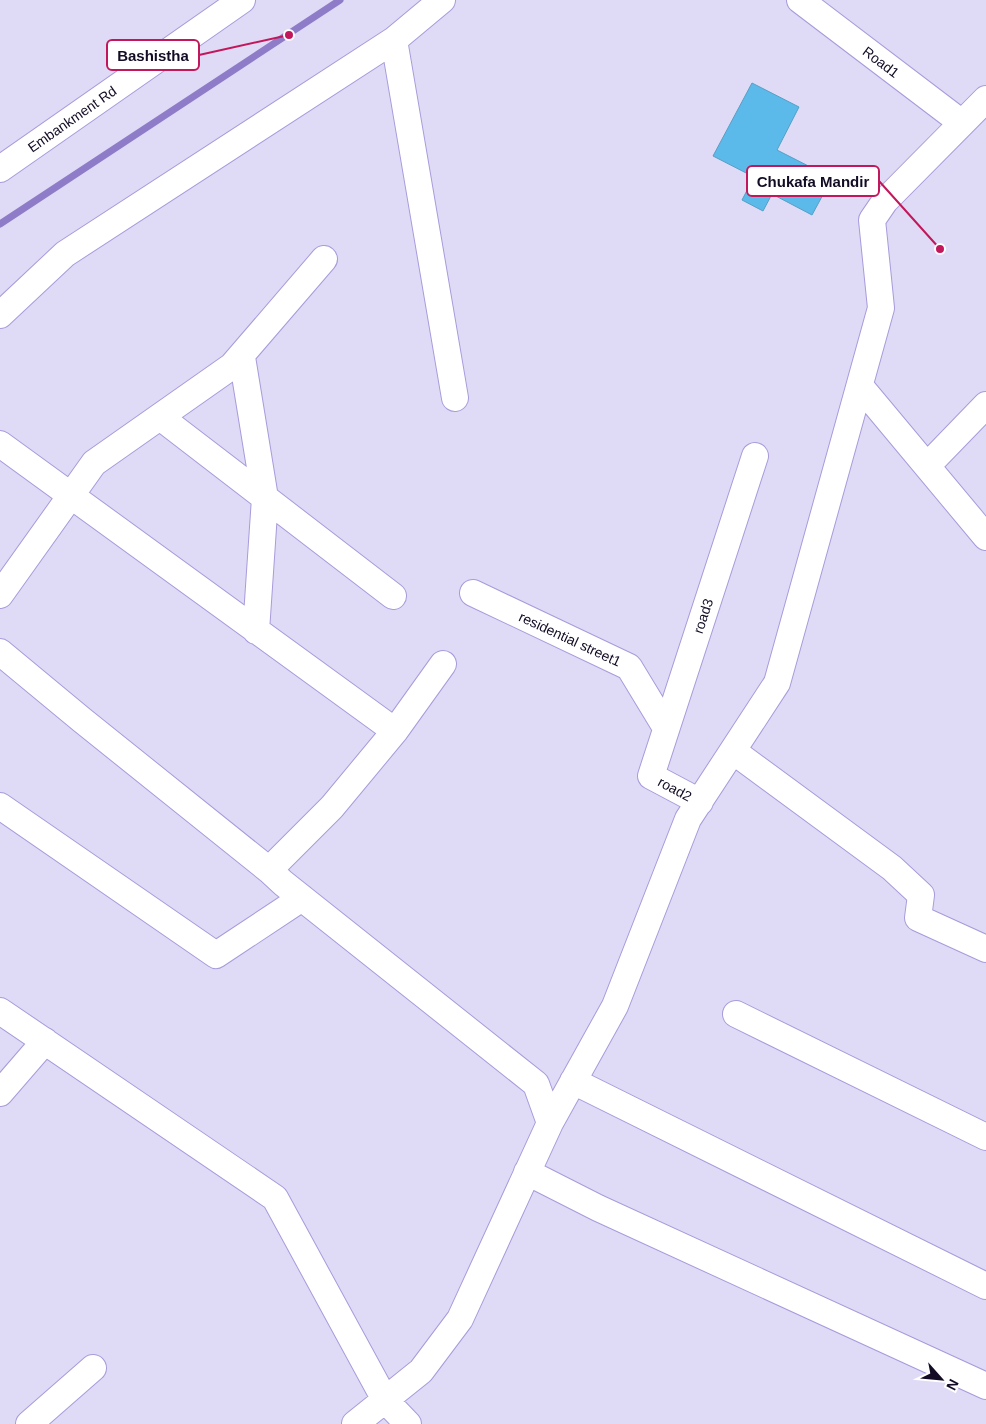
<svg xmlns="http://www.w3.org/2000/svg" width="986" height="1424" viewBox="0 0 986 1424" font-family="Helvetica,sans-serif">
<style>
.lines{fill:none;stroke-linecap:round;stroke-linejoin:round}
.stream{stroke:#8e7cc8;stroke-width:7}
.building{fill:#5cbaeb;stroke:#569fc5}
.minor-casing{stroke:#a99bdb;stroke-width:28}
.minor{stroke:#fff;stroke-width:26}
.labels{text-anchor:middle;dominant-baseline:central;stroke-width:4;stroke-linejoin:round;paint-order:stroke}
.street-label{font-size:14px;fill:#130c24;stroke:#fff}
.leader{fill:none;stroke:#c2185b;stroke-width:2}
.callout-dot{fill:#c2185b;stroke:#fff;stroke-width:2}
.callout{fill:#fff;stroke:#c2185b;stroke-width:2}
.callout-label{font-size:15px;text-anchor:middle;font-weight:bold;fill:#130c24}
</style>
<rect width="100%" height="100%" fill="#dfdbf6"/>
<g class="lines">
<path class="stream" d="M0 224 340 0"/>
</g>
<path class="building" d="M752 83 799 107 777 150 832 178 812 215 772 194 763 211 742 200 754 177 713 156Z"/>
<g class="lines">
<g class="minor-casing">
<path id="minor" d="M800 0 962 123
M394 40 455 398
M0 169 242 0
M0 315 65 254 394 40 442 0
M242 357 265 498 256 631
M860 386 986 537
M160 417 393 596
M0 444 395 731
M927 466 986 405
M473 593 629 667 666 728
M0 595 94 463 232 366 324 259
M0 652 82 720 269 870 283 883 536 1084 550 1123
M733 751 892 868 921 895 918 918 986 949
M700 802 651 776 755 456
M0 806 216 955 302 898
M269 870 332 807 395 731 443 664
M0 1011 275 1198 385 1400 408 1424
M736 1014 986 1137
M573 1081 986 1286
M0 1093 45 1041
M527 1172 598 1208 986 1386
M29 1424 93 1368
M355 1424 421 1371 460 1319 550 1123 615 1006 688 819 777 683 881 308 872 220 885 201 986 99"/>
</g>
<use href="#minor" class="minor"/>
</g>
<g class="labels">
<g class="street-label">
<text transform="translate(881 62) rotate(37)">Road1</text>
<text transform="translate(72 119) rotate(-35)">Embankment Rd</text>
<text transform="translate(703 616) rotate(-72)">road3</text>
<text transform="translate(570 639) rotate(25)">residential street1</text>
<text transform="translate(675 789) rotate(28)">road2</text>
</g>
</g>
<path class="leader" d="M289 35L199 55M940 249L879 181"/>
<g class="callout-dot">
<circle cx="289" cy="35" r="5"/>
<circle cx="940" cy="249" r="5"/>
</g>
<g class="callout">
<rect x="107" y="40" width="92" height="30" rx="5"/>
<rect x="747" y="166" width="132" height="30" rx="5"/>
</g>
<g class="callout-label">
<text x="153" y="61">Bashistha</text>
<text x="813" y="187">Chukafa Mandir</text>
</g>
<g transform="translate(941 1379) rotate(117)" stroke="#ffffff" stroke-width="4" paint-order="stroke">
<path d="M0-4L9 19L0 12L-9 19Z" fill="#130c24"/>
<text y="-8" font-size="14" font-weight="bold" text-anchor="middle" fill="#130c24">N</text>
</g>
</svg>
